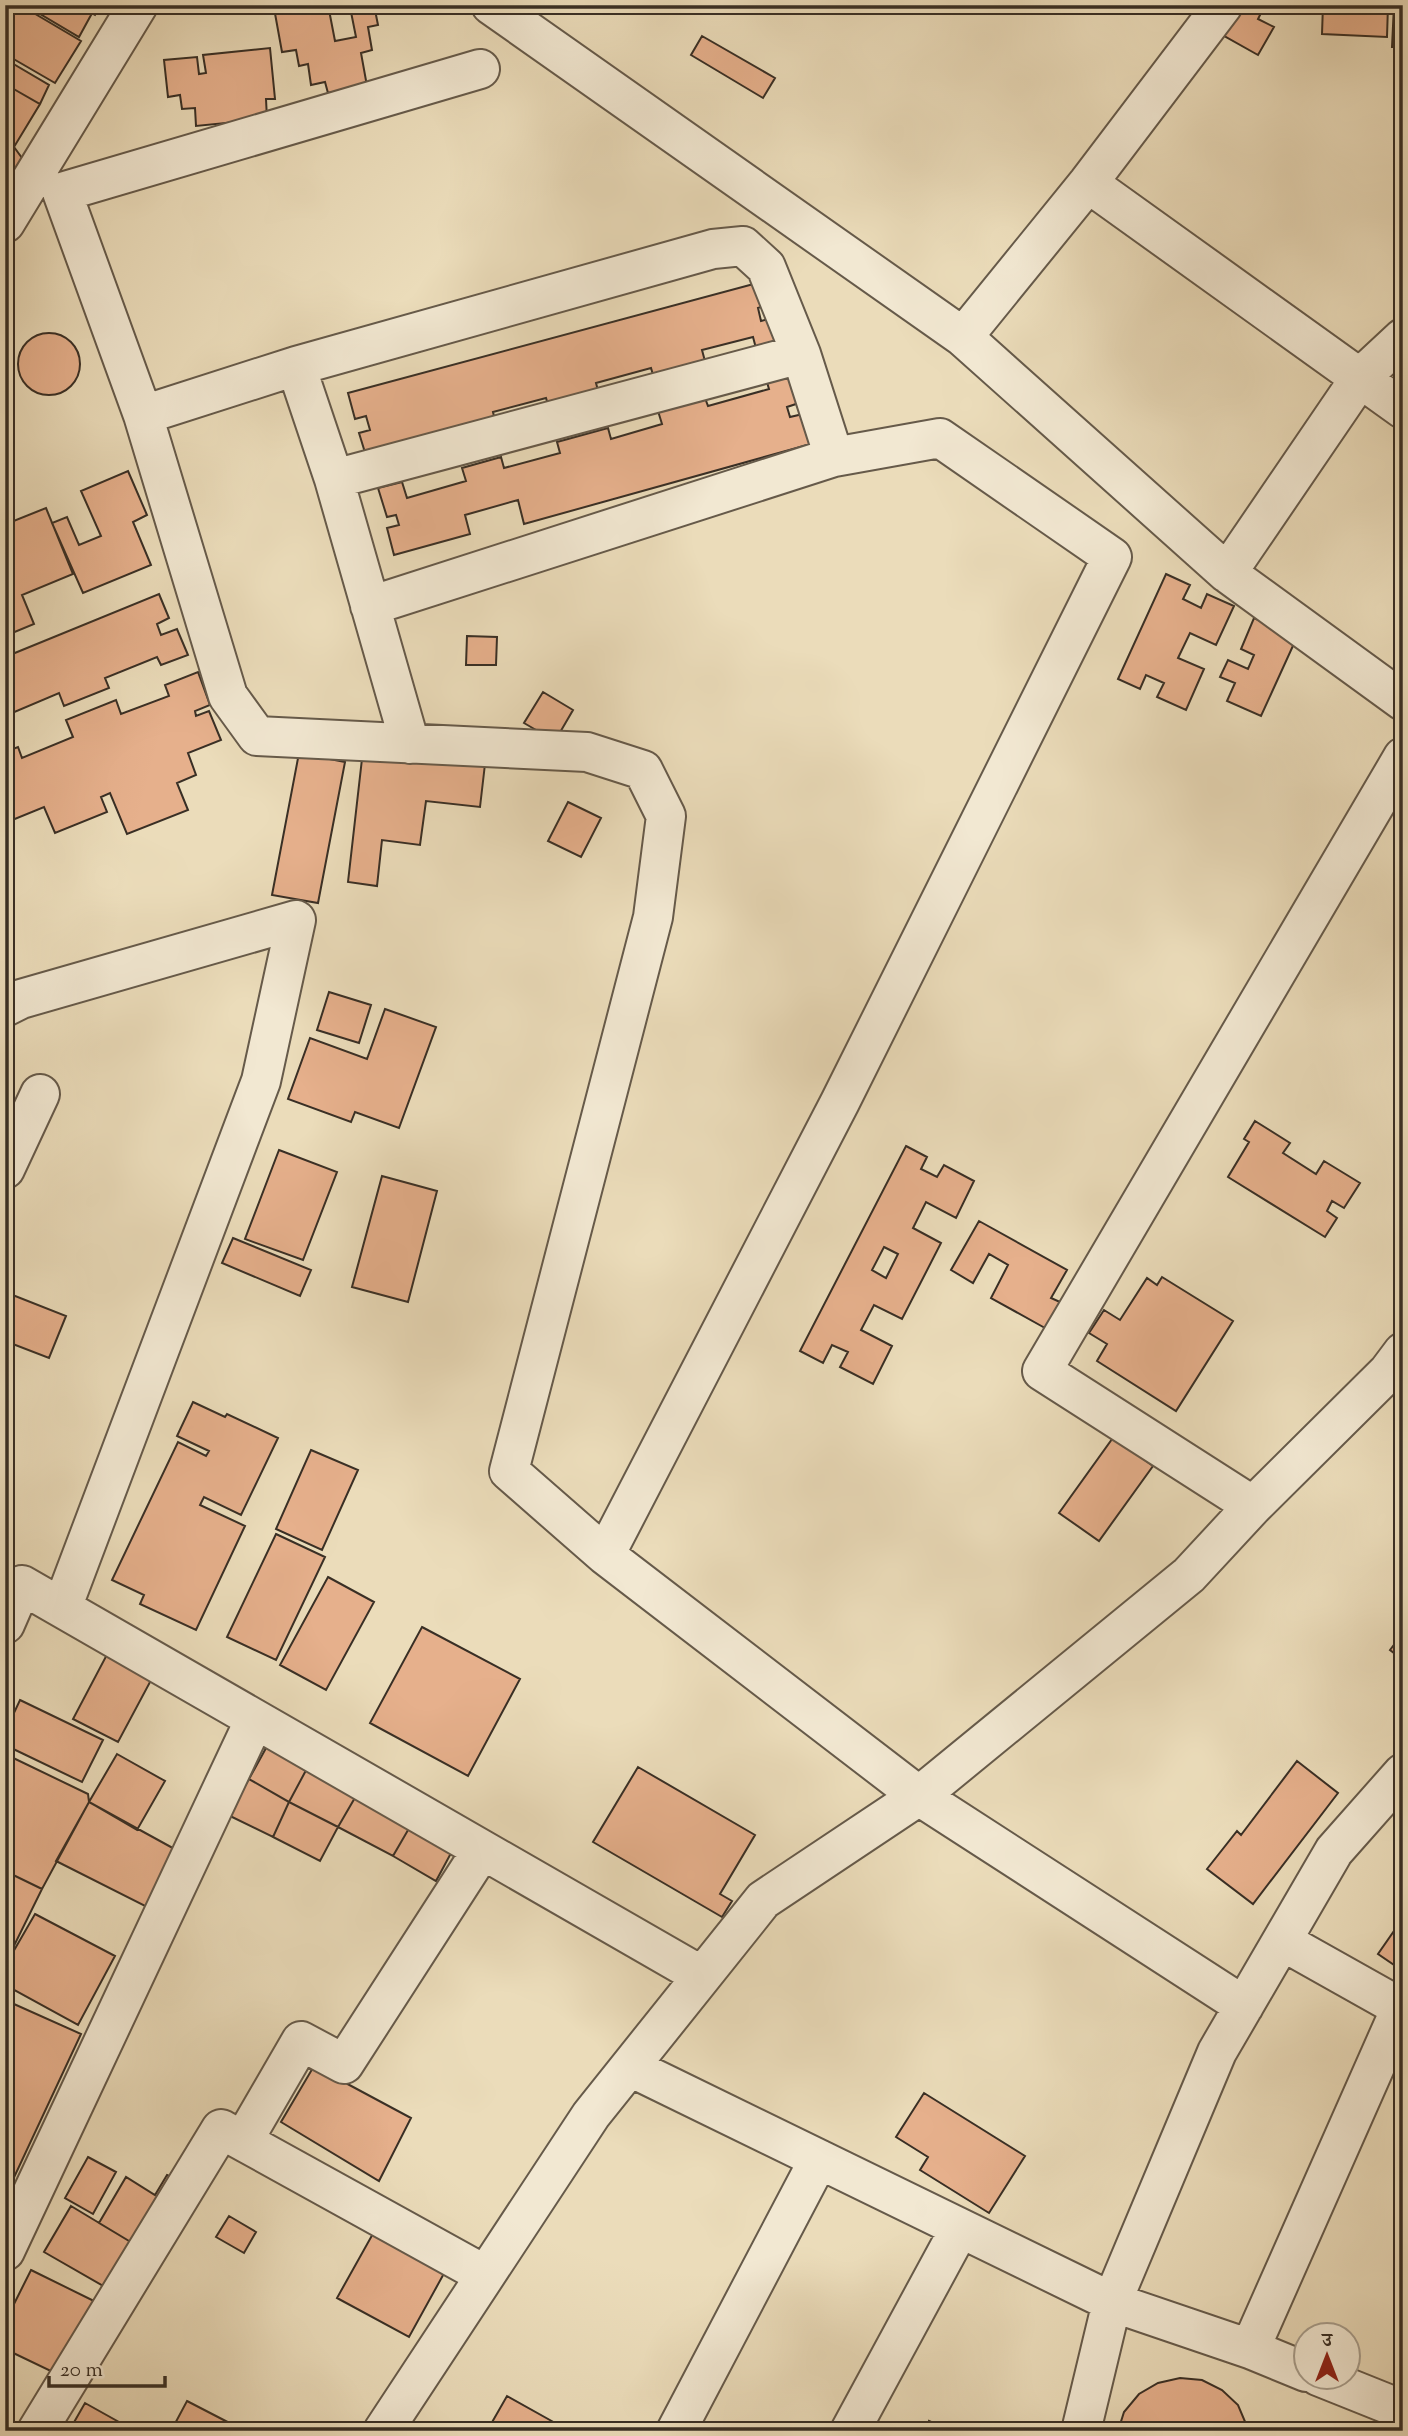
<svg xmlns="http://www.w3.org/2000/svg" width="1408" height="2436" viewBox="0 0 1408 2436" font-family="'Sorts Mill Goudy','Noto Serif Devanagari',serif">
<style>
.building{fill:#e6b08c;stroke:#392f25;stroke-width:2;fill-rule:evenodd}
.lines{fill:none;stroke-linecap:round;stroke-linejoin:round}
.minor-casing{stroke:#665a4a;stroke-width:42}
.minor{stroke:#f2e8d2;stroke-width:38}
</style>
<rect width="100%" height="100%" fill="#ebdcba"/>
<filter id="stains"><feTurbulence type="fractalNoise" baseFrequency=".00286" numOctaves="4"/><feColorMatrix values="0 0 0 0 .2 0 0 0 0 .09 0 0 0 0 .02 0 0 0 .5 -.17"/></filter>
<radialGradient id="worn" r=".72"><stop offset=".6" stop-color="#630" stop-opacity="0"/><stop offset="1" stop-color="#630" stop-opacity=".3"/></radialGradient>
<path class="building" d="M7 5H20L81 41 55 83 5 54Z
M25 5H74L91 15 79 37Z
M77 5H101L95 15Z
M291 5H310L311 13 329 10 335 41 356 37 351 12 374 7V5H386V8L375 10 378 25 368 27 372 50 361 53 367 86 328 93 325 82 311 85 308 64 299 66 296 50 282 52 274 8Z
M1234 5H1265L1258 19 1274 27 1258 55 1219 33Z
M1323 5H1388L1387 37 1322 34Z
M1394 5H1403V47H1392Z
M702 36 775 78 763 98 691 55Z
M270 48 275 99H266L267 119 196 126 195 108 182 109 180 95 168 97 164 60 197 57 199 74 206 73 203 55Z
M5 59 49 85 40 104 5 84Z
M5 84 40 104 14 147 5 142Z
M5 143 14 147 22 158 5 186Z
M761 282 767 305 758 308 761 321 772 318 780 346 757 352 753 337 702 350 706 365 654 378 651 368 596 383 600 398 550 411 546 398 493 412 497 429 367 459 359 433 370 430 366 416 355 419 348 393Z
M18 364a31 31 0 1 1 62 0a31 31 0 1 1-62 0Z
M791 372 799 403 787 407 790 417 803 414 811 444 524 524 518 500 465 515 470 534 394 555 387 528 399 525 396 515 387 517 378 488 402 482 407 498 466 481 462 468 501 457 504 468 560 453 557 442 608 428 611 439 662 424 658 411 705 398 708 406 769 389 766 379Z
M128 471 147 515 133 522 151 565 83 593 52 523 67 517 79 545 101 536 81 491Z
M46 508 73 574 22 595 34 624 5 636V537L11 535 6 524Z
M1166 574 1190 585 1183 599 1201 608 1207 594 1234 606 1216 645 1190 633 1178 658 1204 669 1186 710 1157 697 1164 683 1146 675 1140 689 1118 679Z
M159 594 169 618 157 624 161 635 177 629 188 655 161 665 157 657 105 678 109 688 64 706 59 693 5 716V657Z
M1254 618 1297 637 1261 716 1227 701 1235 683 1220 677 1228 660 1248 669 1254 655 1241 649Z
M467 636 497 637 496 665H466Z
M198 672 210 705 195 711 196 716 209 711 221 740 188 753 196 775 177 783 188 810 127 834 110 793 101 797 107 812 55 833 44 807 5 823V752L18 747 22 758 73 737 66 720 116 700 121 714 169 696 165 685Z
M543 692 573 710 555 741 524 723Z
M363 750 485 764 480 807 426 801 420 845 382 840 377 886 348 882Z
M299 753 345 762 318 903 272 895Z
M568 802 601 818 581 857 548 841Z
M329 992 371 1005 359 1043 317 1030Z
M385 1009 436 1027 399 1128 355 1112 351 1122 288 1099 310 1038 367 1059Z
M1255 1121 1290 1143 1283 1153 1316 1174 1324 1161 1360 1183 1344 1208 1332 1201 1327 1211 1337 1218 1325 1237 1228 1177 1249 1142 1244 1139Z
M906 1146 927 1157 921 1169 937 1177 944 1165 974 1181 956 1218 926 1202 913 1228 941 1243 902 1319 874 1305 861 1330 892 1346 873 1384 840 1367 848 1352 832 1345 823 1363 800 1351ZM884 1247 898 1254 886 1278 872 1270Z
M279 1150 337 1172 303 1260 245 1239Z
M382 1176 437 1191 408 1302 352 1287Z
M979 1221 1067 1270 1051 1298 1060 1302 1045 1328 991 1298 1008 1265 989 1254 973 1283 951 1270Z
M233 1238 311 1270 300 1296 222 1263Z
M1162 1277 1233 1321 1176 1411 1097 1361 1107 1344 1089 1333 1104 1310 1120 1320 1147 1278 1157 1285Z
M5 1292 66 1316 49 1358 5 1341Z
M193 1402 225 1417 227 1414 278 1438 241 1515 204 1497 200 1505 245 1526 196 1630 140 1604 144 1595 112 1580 178 1442 206 1456 209 1451 177 1436Z
M1120 1428 1130 1449 1153 1466 1099 1541 1059 1513Z
M311 1450 358 1470 322 1550 276 1529Z
M276 1534 325 1557 276 1660 227 1637Z
M328 1577 374 1602 326 1690 280 1665Z
M422 1627 520 1679 468 1776 370 1723Z
M1403 1633V1660L1390 1650Z
M112 1645 157 1669 118 1742 73 1719Z
M20 1700 103 1740 82 1782 5 1745V1732Z
M271 1739 311 1761 289 1802 249 1779Z
M5 1754 88 1794 89 1802 42 1889 5 1871Z
M117 1754 165 1781 137 1830 89 1802Z
M311 1761 360 1789 338 1827 289 1802Z
M1297 1761 1338 1793 1253 1904 1207 1869 1237 1831 1241 1835Z
M638 1767 755 1835 720 1894 732 1901 722 1917 593 1842Z
M249 1779 289 1802 273 1837 228 1815Z
M360 1789 415 1818 393 1856 338 1827Z
M89 1802 180 1852 151 1909 56 1861Z
M289 1802 338 1827 320 1861 273 1837Z
M415 1818 457 1842 436 1881 393 1856Z
M5 1871 42 1889 5 1964Z
M35 1914 115 1956 78 2025 5 1985V1966Z
M1403 1918V1971L1378 1954Z
M5 2000 81 2034 10 2186 5 2184Z
M314 2066 411 2118 379 2181 281 2122Z
M924 2093 1025 2156 989 2213 920 2170 928 2157 896 2137Z
M88 2157 116 2172 93 2214 65 2198Z
M167 2175 179 2181 139 2247 99 2223 126 2177 155 2195Z
M71 2206 139 2247 112 2291 44 2252Z
M229 2216 256 2232 244 2253 216 2237Z
M375 2230 447 2268 409 2337 337 2298Z
M31 2270 96 2302 59 2375 5 2349V2322Z
M1180 2378 1202 2380 1222 2390 1238 2405 1249 2431H1118L1124 2412 1139 2394 1158 2383Z
M507 2396 557 2424 555 2427 561 2431H487Z
M187 2401 245 2431H171Z
M85 2403 135 2431H69Z
M929 2421 951 2431H927Z"/>
<g class="lines">
<g class="minor-casing">
<path id="minor" d="M491 5 963 337 1227 573 1403 701
M480 69 62 192 143 415 228 696 257 736 587 752 643 770 666 816 653 917 509 1471 605 1555
M1088 183 1403 409
M5 223 138 5
M963 337 1088 183 1223 5
M296 366 334 479 410 744
M143 415 296 366 713 249 743 246 766 267 801 354 834 457
M334 479 801 354
M1227 573 1360 378 1403 338
M370 606 834 457 940 438 1112 557 840 1102 605 1555 919 1796 1244 2006
M5 1007 21 999 296 920 261 1081 62 1608
M5 1169 40 1094
M1253 1506 1042 1371 1403 757
M5 1624 22 1585 702 1976
M1282 1941 1403 2009
M630 2067 1112 2302 1250 2349 1306 2372
M243 2141 301 2041 344 2064 482 1850
M5 2251 255 1719
M1250 2349 1401 2008
M1318 2376 1403 2410
M37 2431 221 2129 485 2275
M383 2431 591 2115 763 1900 919 1796 1189 1575 1253 1506 1388 1372 1403 1352
M676 2431 819 2159
M850 2431 960 2228
M1081 2431 1112 2302 1217 2052 1334 1851 1403 1773"/>
</g>
<use href="#minor" class="minor"/>
</g>
<rect width="1408" height="2436" fill="none" stroke="#ebdcba" stroke-width="28"/>
<rect x="7" y="7" width="1394" height="2422" fill="none" stroke="#392f25" stroke-width="3.5"/>
<rect x="14" y="14" width="1380" height="2408" fill="none" stroke="#392f25" stroke-width="2"/>
<g transform="translate(1327 2356)"><circle r="33" fill="#f2e8d2" stroke="#a89e8d" stroke-width="2"/>
<path d="M0-5L12 26L0 18L-12 26Z" fill="#8f2418"/>
<text y="-10" font-size="19" font-weight="bold" text-anchor="middle" fill="#392f25">उ</text>
</g>
<path d="M49 2376v10h116v-10" fill="none" stroke="#392f25" stroke-width="3.5"/>
<text x="60" y="2376" font-size="21" fill="#392f25" stroke="#f2e8d2" stroke-width="5" paint-order="stroke">20 m</text>
<rect width="100%" height="100%" filter="url(#stains)"/>
<rect width="100%" height="100%" fill="url(#worn)"/>
</svg>
